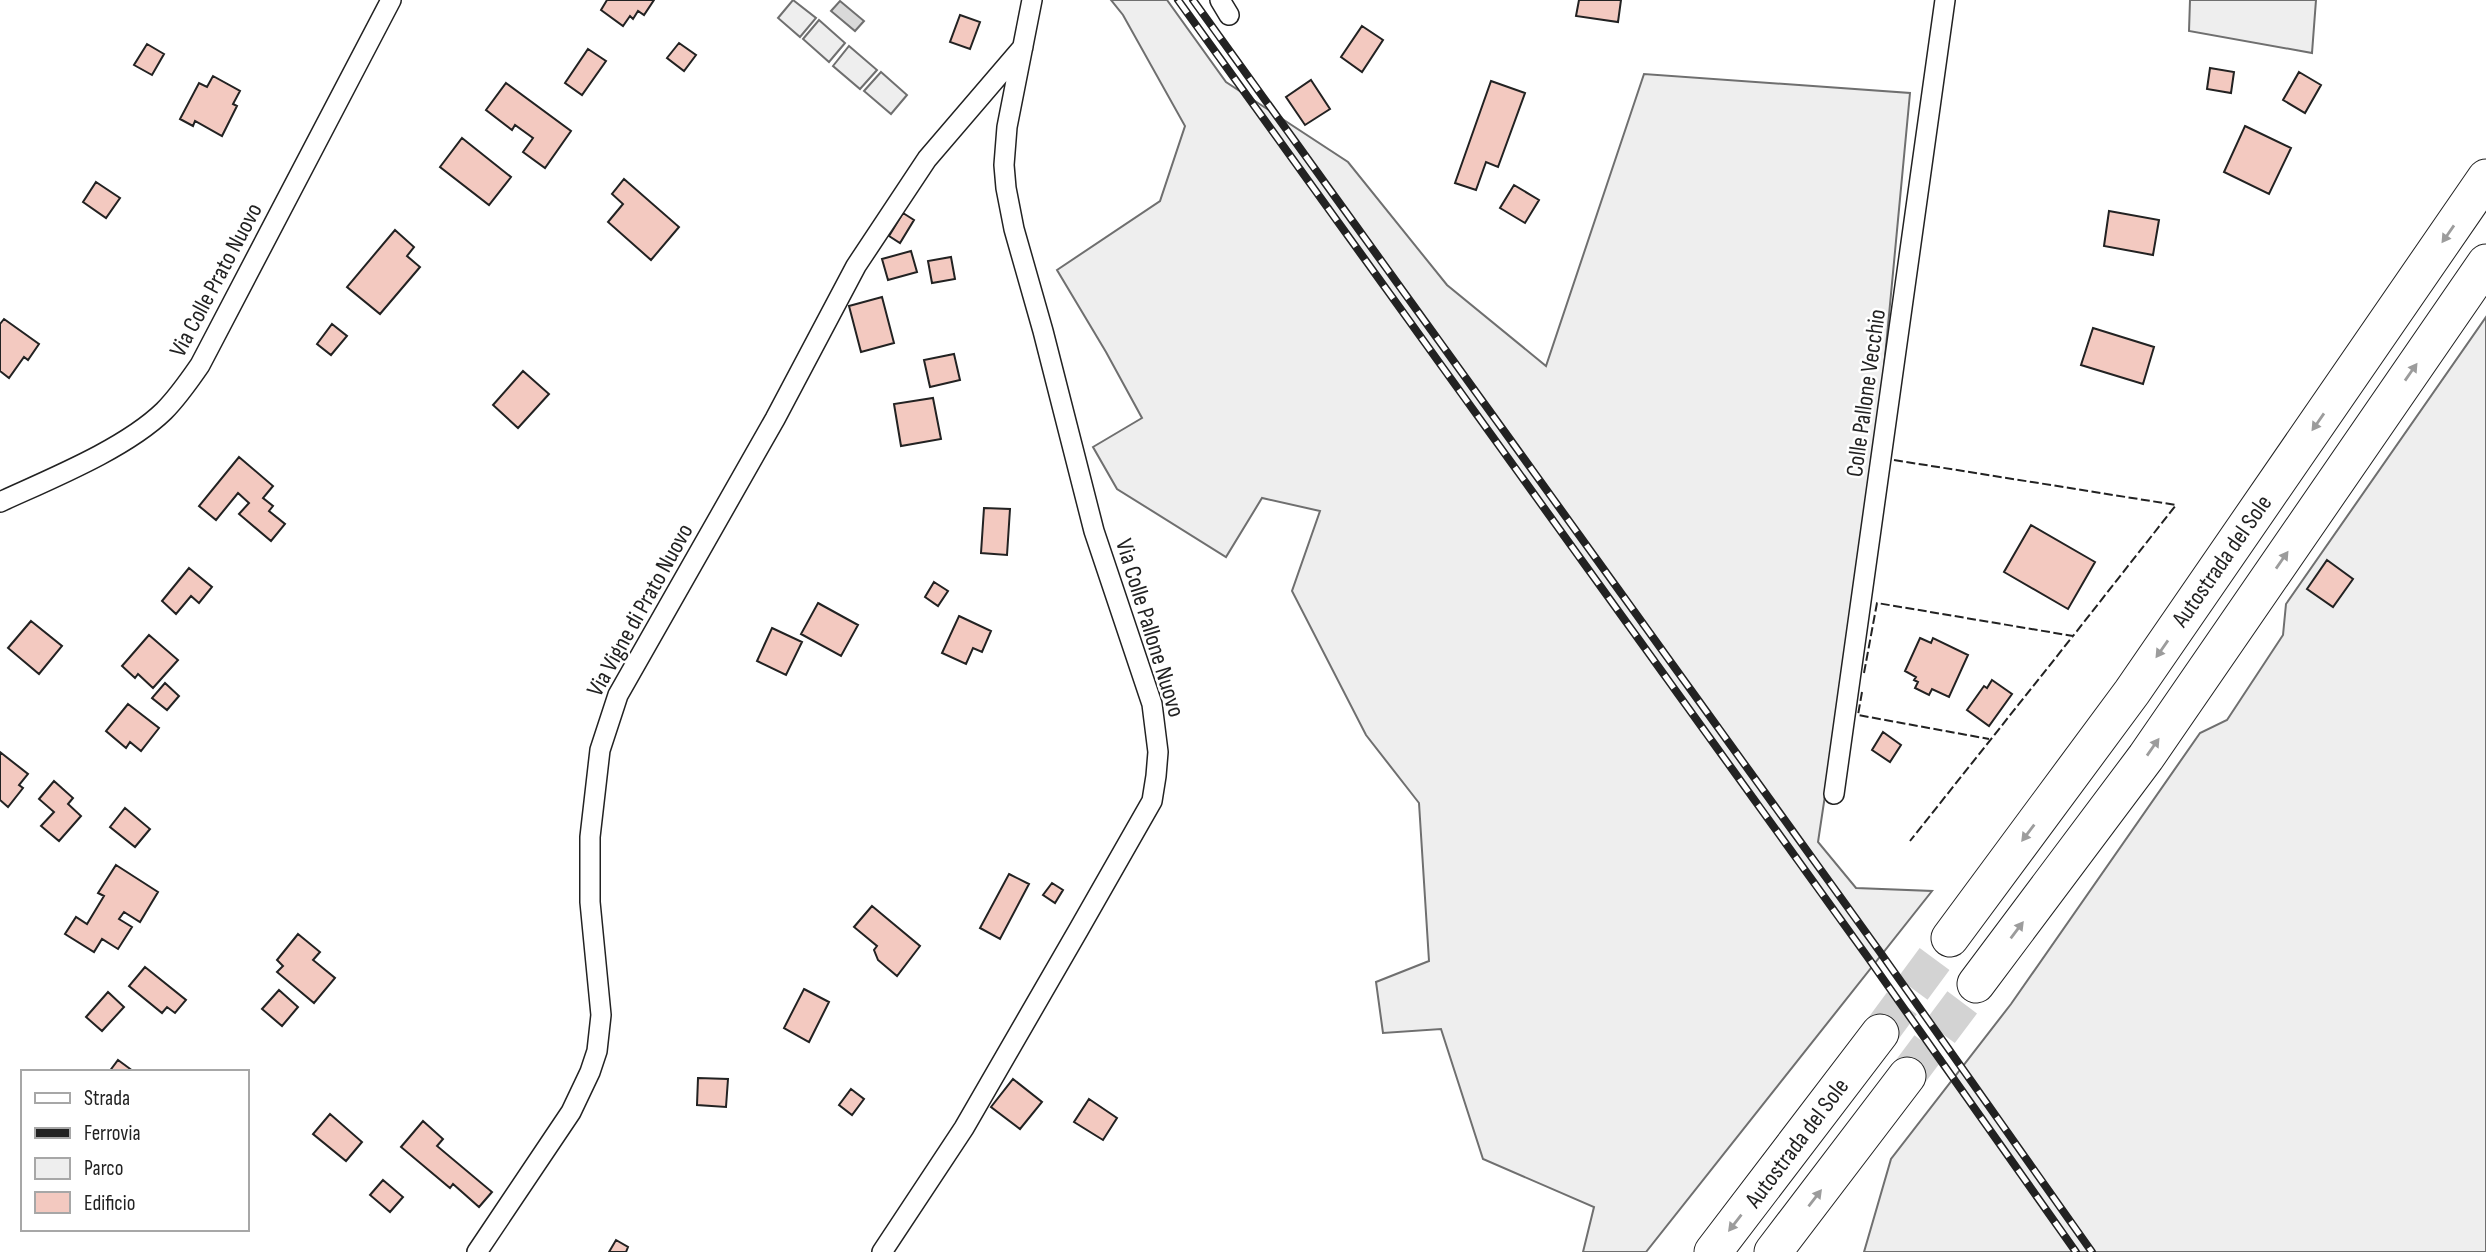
<svg xmlns="http://www.w3.org/2000/svg" width="2486" height="1252" viewBox="0 0 2486 1252" font-family="'Sofia Sans Condensed',sans-serif">
<style>
.green{fill:#eee;stroke:#6f6f6f;stroke-width:2}
.water{fill:#d9d9d9;stroke:#6f6f6f;stroke-width:2}
.building{fill:#f3c9c0;stroke:#222;stroke-width:2}
.lines{fill:none;stroke-linecap:round;stroke-linejoin:round}
.highway-tunnel{stroke:#d3d3d3;stroke-width:37;stroke-dasharray:37 18;stroke-linecap:butt}
.street-casing{stroke:#222;stroke-width:22}
.highway-casing{stroke:#222;stroke-width:39}
.street{stroke:#fff;stroke-width:19}
.highway{stroke:#fff;stroke-width:37}
.rail-casing{stroke:#222;stroke-width:8}
.rail{stroke:#fff;stroke-width:5;stroke-dasharray:16;stroke-linecap:butt}
.fence{stroke:#222;stroke-width:2;stroke-dasharray:9 3.5;stroke-linecap:butt}
.oneway{fill:#9c9c9c}
.labels{text-anchor:middle;dominant-baseline:central;stroke-width:5;stroke-linejoin:round;paint-order:stroke}
.street-label{font-size:24px;fill:#222;stroke:#fff}
</style>
<rect width="100%" height="100%" fill="#fff"/>
<path class="green" d="M793 0 816 18 800 37 778 18Z
M1111 0H1167L1226 82 1348 162 1447 285 1546 366 1644 74 1910 93 1875 463 1818 842 1856 888 1932 891 1646 1252H1583L1594 1207 1483 1159 1441 1029 1383 1033 1376 982 1429 961 1419 803 1366 735 1292 591 1320 511 1262 498 1226 557 1117 489 1093 447 1142 418 1106 352 1057 270 1160 201 1185 126 1123 15Z
M2190 0H2316L2312 53 2189 31Z
M819 20 845 43 829 62 803 39Z
M849 46 877 70 860 89 833 66Z
M881 72 907 95 891 114 864 91Z
M2486 317V1252H1864L1891 1159 2011 1004 2200 733 2227 720 2283 635 2286 604Z"/>
<path class="water" d="M840 1 864 21 855 31 831 11Z"/>
<path class="building" d="M607 0H654L644 15 638 11 633 19 630 16 623 26 601 10Z
M1579 0H1621L1618 22 1576 16Z
M960 15 980 22 970 49 950 42Z
M1362 26 1383 40 1362 72 1341 57Z
M679 43 696 55 684 71 667 58Z
M147 44 164 54 152 75 134 65Z
M588 49 606 61 582 95 565 83Z
M2210 68 2234 72 2231 93 2207 89Z
M2299 72 2321 85 2305 113 2283 100Z
M213 76 240 91 233 104 237 106 222 136 195 121 193 126 180 119 199 83 207 87Z
M1311 80 1330 109 1305 125 1286 97Z
M1491 81 1525 93 1498 167 1486 162 1476 190 1455 183Z
M506 83 571 131 545 168 523 152 533 138 515 125 512 130 486 110Z
M2245 126 2291 148 2269 194 2224 172Z
M462 138 511 177 489 205 440 167Z
M624 179 679 227 651 260 608 222 623 204 612 194Z
M96 182 120 198 106 218 83 202Z
M1514 185 1539 200 1525 223 1500 208Z
M2109 211 2159 220 2153 255 2104 246Z
M903 213 914 220 900 243 889 236Z
M395 230 414 247 407 256 420 267 380 314 347 287Z
M911 251 917 272 888 280 882 259Z
M951 257 955 279 932 283 928 261Z
M882 297 894 343 861 352 849 306Z
M4 319 39 344 28 360 24 357 9 378 0 371V324Z
M332 324 347 336 331 355 317 344Z
M2093 328 2154 347 2143 384 2081 365Z
M954 354 960 380 930 387 924 360Z
M523 371 549 394 518 428 493 405Z
M933 398 941 439 901 446 894 404Z
M239 457 273 486 263 498 273 506 269 511 285 524 271 541 239 514 249 503 238 493 216 520 199 506Z
M984 508 1010 509 1007 555 981 553Z
M2031 525 2095 562 2068 609 2004 572Z
M2327 560 2353 579 2333 607 2307 589Z
M189 568 212 587 199 603 191 596 176 614 162 601Z
M934 582 948 591 938 606 925 597Z
M818 603 858 625 841 656 801 634Z
M959 616 991 631 982 652 973 648 966 664 942 653Z
M31 621 62 646 39 674 8 648Z
M772 628 802 642 786 675 757 661Z
M149 635 178 660 153 688 138 674 135 678 122 666Z
M1920 638 1931 643 1933 638 1968 655 1949 697 1932 689 1929 695 1915 688 1918 682 1914 680 1916 677 1905 671Z
M1992 680 2012 694 1989 726 1967 710 1984 686 1987 688Z
M165 683 179 696 167 710 152 698Z
M128 704 159 728 141 751 130 742 126 748 106 731Z
M1883 732 1901 745 1890 762 1872 750Z
M0 752 28 774 19 785 23 788 8 807 0 800Z
M54 781 73 798 68 804 81 816 59 841 41 826 54 812 39 799Z
M125 808 150 829 135 847 110 827Z
M116 865 158 892 140 922 124 912 119 919 132 927 118 949 102 939 94 952 65 934 76 917 87 924 104 896 98 893Z
M1009 874 1029 884 1000 939 980 928Z
M1052 883 1063 890 1055 903 1043 895Z
M872 906 920 946 897 976 878 960 874 950 877 946 854 927Z
M298 934 320 952 313 960 335 978 314 1003 277 972 283 966 277 960Z
M145 967 186 1000 175 1013 167 1007 162 1013 129 986Z
M804 989 829 1002 809 1042 784 1028Z
M279 990 298 1007 282 1026 262 1009Z
M108 992 124 1007 102 1031 86 1017Z
M118 1060 133 1071 132 1072H109Z
M698 1078 728 1079 726 1107 697 1105Z
M1013 1079 1042 1102 1020 1129 991 1107Z
M851 1089 864 1099 852 1115 839 1105Z
M1089 1099 1117 1118 1103 1140 1074 1122Z
M330 1114 362 1142 346 1161 313 1134Z
M423 1121 443 1139 437 1146 492 1192 479 1207 453 1184 450 1188 401 1147Z
M383 1180 403 1197 390 1212 370 1195Z
M616 1240 628 1247 626 1252H609Z"/>
<g class="lines">
<path class="highway-tunnel" d="M1880 1033 1950 938
M1907 1076 1976 984"/>
<g class="street-casing">
<path id="street" d="M1220 0 1229 15
M0 502C50 479 125 449 164 411 178 397 189 381 200 365L391 0
M1834 794 1945 0
M477 1252 571 1112 590 1072 597 1051 601 1015 590 902V837L600 750 618 695 775 419 856 266 927 159 1023 47
M882 1252 964 1128 1079 929 1152 801 1156 776 1158 752 1152 704 1094 531 1043 331 1014 229 1006 188 1004 165 1007 127 1032 0"/>
</g>
<g class="highway-casing">
<path id="highway" d="M1950 938 2132 692 2486 178
M1976 984 2146 757 2486 263
M1713 1252 1880 1033
M1773 1252 1907 1076"/>
</g>
<use href="#street" class="street"/>
<use href="#highway" class="highway"/>
<g class="rail-casing">
<path id="rail" d="M1178 0 1869 959 2076 1252
M1193 0 1880 952 2092 1252"/>
</g>
<use href="#rail" class="rail"/>
<path class="fence" d="M1894 460 2176 505 2073 636
M1864 673 1877 603 2073 636 1910 841
M1862 692 1858 715 1989 739"/>
</g>
<defs><path id="oneway-solid" d="M-6-.8H1V-3.2L6.5 0L1 3.2V.8H-6Z" transform="scale(1.75)"/></defs>
<g class="oneway">
<use href="#oneway-solid" transform="translate(2448 234) rotate(125)"/>
<use href="#oneway-solid" transform="translate(2411 372) rotate(-55)"/>
<use href="#oneway-solid" transform="translate(2318 422) rotate(125)"/>
<use href="#oneway-solid" transform="translate(2282 560) rotate(-55)"/>
<use href="#oneway-solid" transform="translate(2162 649) rotate(125)"/>
<use href="#oneway-solid" transform="translate(2153 747) rotate(-55)"/>
<use href="#oneway-solid" transform="translate(2028 833) rotate(127)"/>
<use href="#oneway-solid" transform="translate(2017 930) rotate(-53)"/>
<use href="#oneway-solid" transform="translate(1815 1198) rotate(-52)"/>
<use href="#oneway-solid" transform="translate(1735 1223) rotate(128)"/>
</g>
<g class="labels">
<g class="street-label">
<text transform="translate(216 280) rotate(-62)">Via Colle Prato Nuovo</text>
<text transform="translate(1866 393) rotate(-82)">Colle Pallone Vecchio</text>
<text transform="translate(2222 561) rotate(-55)">Autostrada del Sole</text>
<text transform="translate(640 610) rotate(-61)">Via Vigne di Prato Nuovo</text>
<text transform="translate(1150 628) rotate(73)">Via Colle Pallone Nuovo</text>
<text transform="translate(1797 1143) rotate(-53)">Autostrada del Sole</text>
</g>
</g>
<rect x="21" y="1070" width="228" height="161" fill="#ffffff" stroke="#a7a7a7" stroke-width="2"/>
<rect x="35" y="1093" width="35" height="10" fill="#ffffff" stroke="#a7a7a7" stroke-width="2"/>
<text x="84" y="1105" font-size="21" fill="#222222">Strada</text>
<rect x="35" y="1128" width="35" height="10" fill="#222222" stroke="#a7a7a7" stroke-width="2"/>
<text x="84" y="1140" font-size="21" fill="#222222">Ferrovia</text>
<rect x="35" y="1158" width="35" height="21" fill="#eeeeee" stroke="#a7a7a7" stroke-width="2"/>
<text x="84" y="1175" font-size="21" fill="#222222">Parco</text>
<rect x="35" y="1192" width="35" height="21" fill="#f3c9c0" stroke="#a7a7a7" stroke-width="2"/>
<text x="84" y="1210" font-size="21" fill="#222222">Edificio</text>
</svg>
